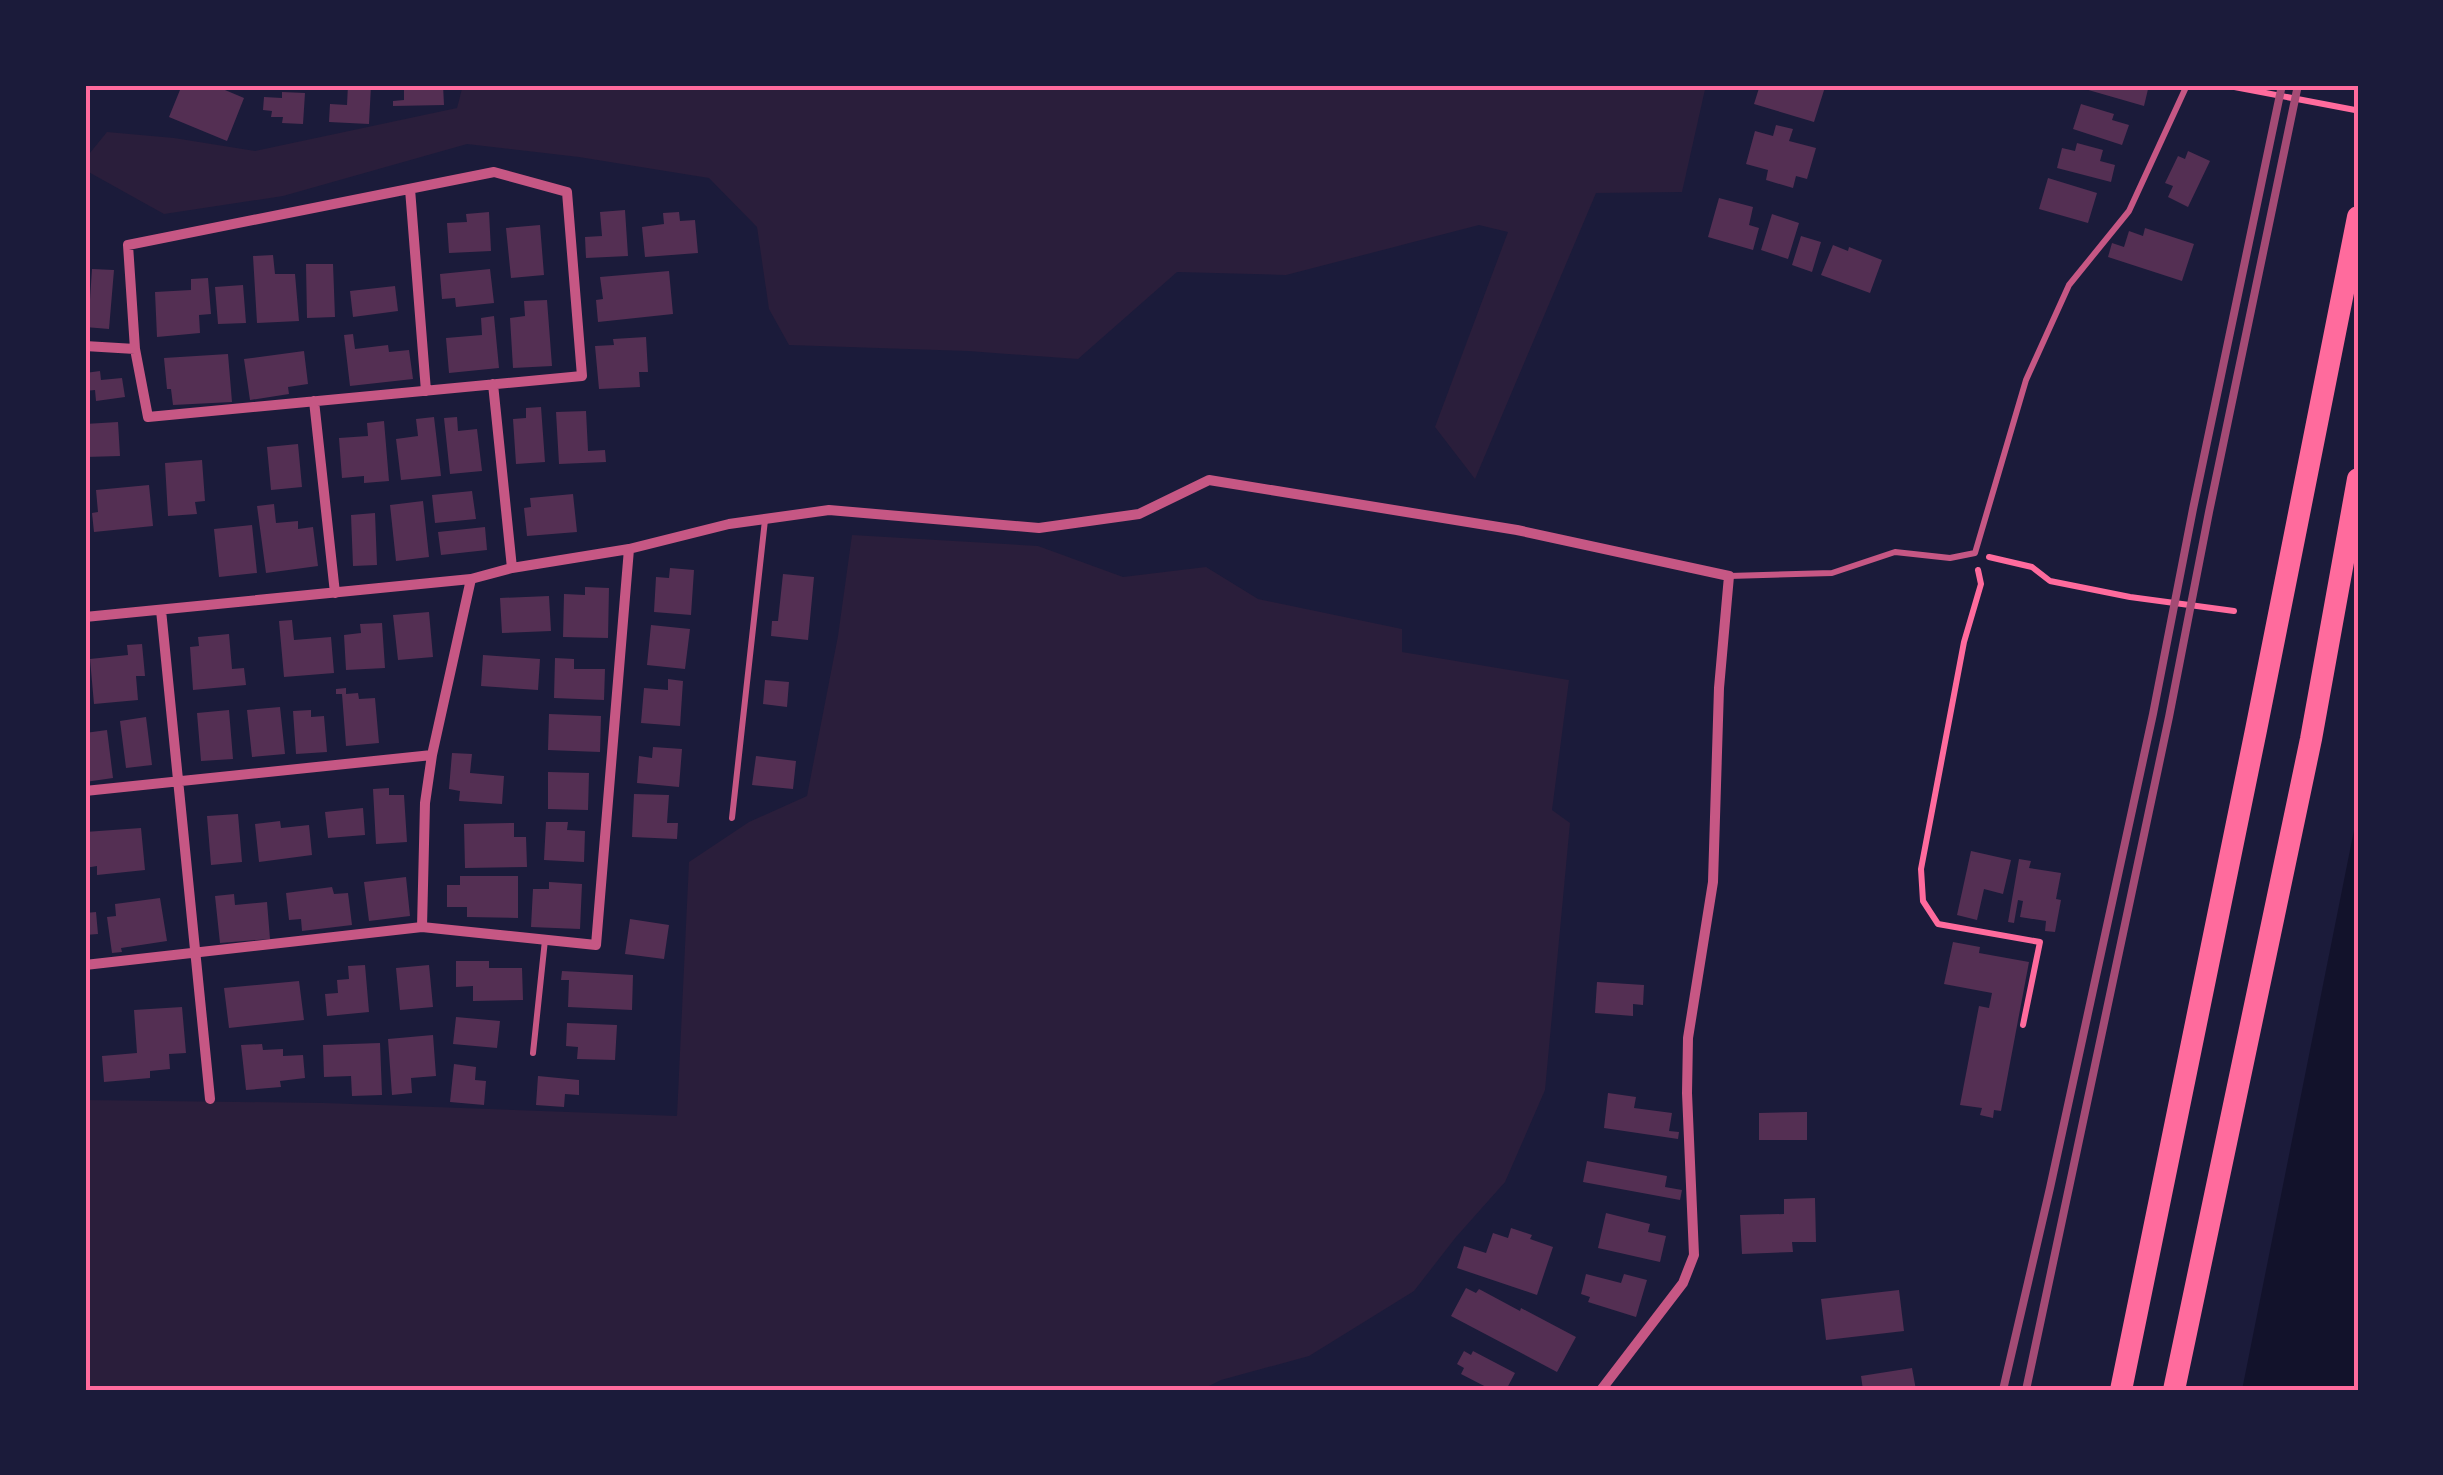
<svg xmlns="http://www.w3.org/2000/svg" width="2443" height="1475" viewBox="0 0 2443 1475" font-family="'Nunito Sans',sans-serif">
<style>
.green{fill:#2a1e3b}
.water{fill:#12122b}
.building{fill:#542f53}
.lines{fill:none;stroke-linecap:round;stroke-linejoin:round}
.path{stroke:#ff6b9d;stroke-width:6}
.service{stroke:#c65784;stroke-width:6}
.minor{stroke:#c65784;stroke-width:10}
.trunk{stroke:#ff6b9d;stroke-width:22}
.rail{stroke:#a44b75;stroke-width:8}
.neatline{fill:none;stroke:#ff6b9d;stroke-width:4}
</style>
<rect width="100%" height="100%" fill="#1b1b3a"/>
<path class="green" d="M463 85H1706L1682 192 1596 193 1475 479 1435 427 1508 232 1479 225 1286 275 1177 272 1078 359 968 351 789 345 769 309 757 227 709 178 579 157 467 144 283 196 164 214 85 170V159L107 132 174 138 255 151 457 108Z
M852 535 1038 546 1123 577 1206 567 1258 599 1402 629V652L1569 680 1552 810 1570 823 1545 1090 1505 1182 1456 1237 1414 1291 1309 1356 1221 1380 1201 1390H85V1100L324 1103 677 1116 689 862 749 822 807 796 838 636Z"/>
<path class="water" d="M2358 810V1390H2242Z"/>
<path class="building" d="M182 85H213L244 98 227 141 169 117Z
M348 85H371L369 124 329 122 330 104 347 105Z
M404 85H443L444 105 393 106V101L404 100Z
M1760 85 1825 87 1814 122 1754 104Z
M2071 85H2149L2144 106Z
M282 92 305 93 303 124 282 123 283 117H271L272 111 263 110 264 97 282 98Z
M2081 104 2114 114 2112 120 2129 125 2122 145 2073 129Z
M1776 125 1793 129 1789 141 1816 148 1807 179 1796 176 1793 188 1766 180 1768 170 1746 164 1755 131 1773 136Z
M2077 143 2103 150 2100 161 2115 165 2111 182 2057 168 2062 148 2075 151Z
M2188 151 2210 161 2188 207 2168 197 2173 186 2165 183 2178 156 2185 159Z
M2048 178 2097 193 2088 223 2039 209Z
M1719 198 1753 207 1749 225 1759 228 1753 250 1708 237Z
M625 210 628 256 586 258 585 237 602 236 600 212Z
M489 212 491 251 449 253 447 223 467 222 466 214Z
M679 212 680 221 695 220 698 253 645 257 642 227 664 224 663 213Z
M1772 214 1799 223 1788 259 1761 250Z
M540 225 544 275 511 278 506 228Z
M2145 228 2194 244 2182 281 2108 257 2112 243 2124 247 2129 231 2143 236Z
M1801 236 1821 242 1812 272 1792 265Z
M1833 245 1848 251 1849 247 1882 260 1870 293 1821 275Z
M273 255 275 274H295L299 321 257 323 253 256Z
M306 264H333L335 317 307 318Z
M92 269 114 270 109 329 85 327V299H90Z
M490 269 494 303 456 307 455 298 442 299 440 274Z
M669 271 673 314 598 322 596 300 603 299 600 277Z
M208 278 211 314 199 315 200 333 157 337 155 292 191 290V279Z
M243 285 246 323 218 324 215 287Z
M395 286 398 311 353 317 350 291Z
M547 300 552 366 513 368 510 318 525 316 524 301Z
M494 316 499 368 449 373 446 338 482 335 481 318Z
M353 334 355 349 388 345 389 352 409 350 413 379 350 386 344 335Z
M646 337 648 372H639L640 387 599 389 595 346 614 345 613 339Z
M304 351 308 384 288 387 289 394 250 400 244 359Z
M228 354 232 402 173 405 171 389H167L164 358Z
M100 371 101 380 122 378 125 397 96 401 95 390 85 391V373Z
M541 407 545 462 516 464 513 419 526 418V408Z
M586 411 588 451 605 450 606 462 559 464 556 412Z
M434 417 441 476 401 480 396 439 418 436 416 419Z
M457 417 458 431 477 429 482 471 450 474 444 418Z
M384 421 389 481 364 483V476L342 478 339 438 368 436 367 423Z
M118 422 120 456 85 457V424Z
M298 444 302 487 271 490 267 447Z
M202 460 205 501 195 502 197 514 168 516 165 463Z
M149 485 153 526 94 532 92 513 98 512 96 490Z
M472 491 476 519 435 523 432 495Z
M573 494 577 532 527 536 524 508 531 507 530 498Z
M423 501 429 557 396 561 390 505Z
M274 504 276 523 298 521V529L313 527 318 566 266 573 257 506Z
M375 513 377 565 353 566 351 515Z
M252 525 257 573 219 577 214 529Z
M485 527 487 550 441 555 438 532Z
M670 568 694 570 691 615 654 612 656 577 669 578Z
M783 574 814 577 808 640 771 636 772 621H778Z
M585 587 609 588 608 638 563 637 564 594 585 595Z
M549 596 551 631 502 633 500 598Z
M429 612 433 657 398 660 393 615Z
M292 620 294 640 331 637 334 673 284 677 279 621Z
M382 623 385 668 346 670 344 635 361 633 360 624Z
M651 625 690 629 685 669 647 665Z
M229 634 232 669 244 668 246 685 193 690 190 647 199 646 198 637Z
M142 644 145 676H136L138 700 94 704 90 659 128 655 127 645Z
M483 655 540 659 538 690 481 686Z
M555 658 574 659V669H605L604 700 554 698Z
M668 679 683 681 680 726 641 723 644 688 668 690Z
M765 680 789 682 787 707 763 704Z
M346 688V694L358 693 359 699 375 698 379 743 346 746 342 694H336V689Z
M280 707 285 754 252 757 247 710Z
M229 710 233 759 201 761 197 713Z
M311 710V717L324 716 327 752 296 754 293 711Z
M549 714 601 716 600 752 548 750Z
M146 717 152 765 126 768 120 721Z
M107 730 113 778 85 782V733Z
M653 747 682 749 679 787 637 783 639 756 652 758Z
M452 753 472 754 470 773 504 776 502 804 459 801 460 791 449 789Z
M756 756 796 761 793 789 752 785Z
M548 772 589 773 588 810 548 809Z
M389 788V795H404L407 842 376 844 373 789Z
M634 794 669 795 667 823H678L677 839 632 837Z
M363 808 365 835 328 838 325 812Z
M238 814 242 862 211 865 207 816Z
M280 821 281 828 309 825 312 855 259 862 255 824Z
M546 822H568L567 830 585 831 584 862 544 860Z
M514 823V837H526L527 867 465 868 464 824Z
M141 828 145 870 97 875V866L85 868V832Z
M1971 851 2011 860 2003 894 1984 889 1977 920 1957 915Z
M2019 859 2031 861 2029 868 2061 873 2056 899 2061 900 2055 932 2045 931 2046 921 2020 917 2023 901 2018 900 2014 923 2008 922Z
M460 876H518V918L467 917V907H447V885H460Z
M406 877 410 916 369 921 364 882Z
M549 882 582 884 580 929 531 927 533 889H549Z
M332 887 334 894 348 893 352 925 302 931 301 919 289 920 286 893Z
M234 894 235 905 267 902 270 939 220 943 215 896Z
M160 898 167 941 121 948 122 952 112 953 107 917 116 916 115 904Z
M96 912 98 934 85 935V913Z
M630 919 669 925 664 959 625 954Z
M1953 942 1980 947 1979 953 2029 962 2001 1111 1994 1110 1993 1118 1980 1115 1982 1108 1960 1105 1979 1006 1989 1008 1992 993 1944 984Z
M456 961H489V968H522L523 1000 473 1001V986L456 987Z
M365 965 369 1012 327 1016 325 994 338 993 337 980 349 979 348 966Z
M429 965 433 1007 400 1010 396 968Z
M562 971 633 975 632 1010 568 1007 569 980H561Z
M299 981 304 1020 229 1028 224 988Z
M1597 982 1644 985 1643 1005 1633 1004V1016L1595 1013Z
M182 1007 186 1053 169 1054 170 1069 150 1071V1078L104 1082 102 1056 137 1053 134 1010Z
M456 1017 500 1021 497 1048 453 1044Z
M567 1023 617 1025 615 1060 577 1059 578 1047 566 1046Z
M433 1035 436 1076 411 1078 412 1093 392 1095 388 1039Z
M380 1043 382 1095 352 1096 351 1076 324 1077 323 1045Z
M262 1044 263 1050 283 1049V1056L303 1055 305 1078 280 1081 281 1087 246 1090 241 1045Z
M454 1064 476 1067 475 1080 486 1081 484 1105 450 1102Z
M538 1076 579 1080V1095L565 1094 564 1107 536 1105Z
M1608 1093 1636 1097 1634 1108 1672 1113 1669 1131 1679 1132 1678 1139 1604 1128Z
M1807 1112V1140H1759V1113Z
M1587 1161 1667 1176 1665 1187 1682 1190 1680 1200 1583 1182Z
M1815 1198 1816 1242H1792L1793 1252 1742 1254 1740 1215 1784 1214V1199Z
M1606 1213 1650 1224 1648 1232 1666 1236 1660 1262 1598 1248Z
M1511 1228 1532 1235 1530 1239 1553 1247 1537 1295 1457 1268 1464 1246 1486 1253 1493 1233 1508 1238Z
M1586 1274 1621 1283 1624 1274 1647 1280 1636 1317 1588 1302 1590 1297 1581 1294Z
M1466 1288 1476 1293 1479 1289 1520 1311 1521 1308 1576 1337 1557 1372 1451 1316Z
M1899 1290 1904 1331 1826 1340 1821 1299Z
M1464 1351 1471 1355 1473 1351 1515 1373 1506 1390H1492L1461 1374 1464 1368 1457 1364Z
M1912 1368 1916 1390H1863L1861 1376Z"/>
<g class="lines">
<path class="path" d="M2224 85 2355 110
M1989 557 2032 567 2050 581 2130 597 2234 611
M1978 570 1981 584 1964 642 1921 869 1923 901 1938 924 2040 942 2023 1025"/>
<path class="service" d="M1729 576 1832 573 1895 552 1950 558 1975 553 2026 380 2069 285 2129 211 2187 85
M732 818 765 520
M533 1053 545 940"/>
<path class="minor" d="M494 172 567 192 582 376 148 417 135 349 128 245Z
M410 189 426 391
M85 346 135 349
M493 384 512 568
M314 401 335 593
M161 610 210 1099
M85 617 471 579 512 568 629 549 729 524 829 510 1039 528 1139 514 1209 480 1517 530 1729 576 1719 688 1713 882 1688 1038 1687 1093 1694 1255 1683 1283 1601 1390
M85 791 432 755
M422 927 425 803 432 755 471 579
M85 965 422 927 596 945 629 549"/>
<path class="trunk" d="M2121 1390 2256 730 2358 217
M2174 1390 2311 739 2358 479"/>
<path class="rail" d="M2003 1390 2050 1188 2153 714 2193 509 2282 85
M2026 1390 2169 717 2209 512 2298 85"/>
</g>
<rect width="2443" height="1475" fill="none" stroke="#1b1b3a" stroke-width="175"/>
<rect x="88" y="88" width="2268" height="1300" class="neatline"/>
</svg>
